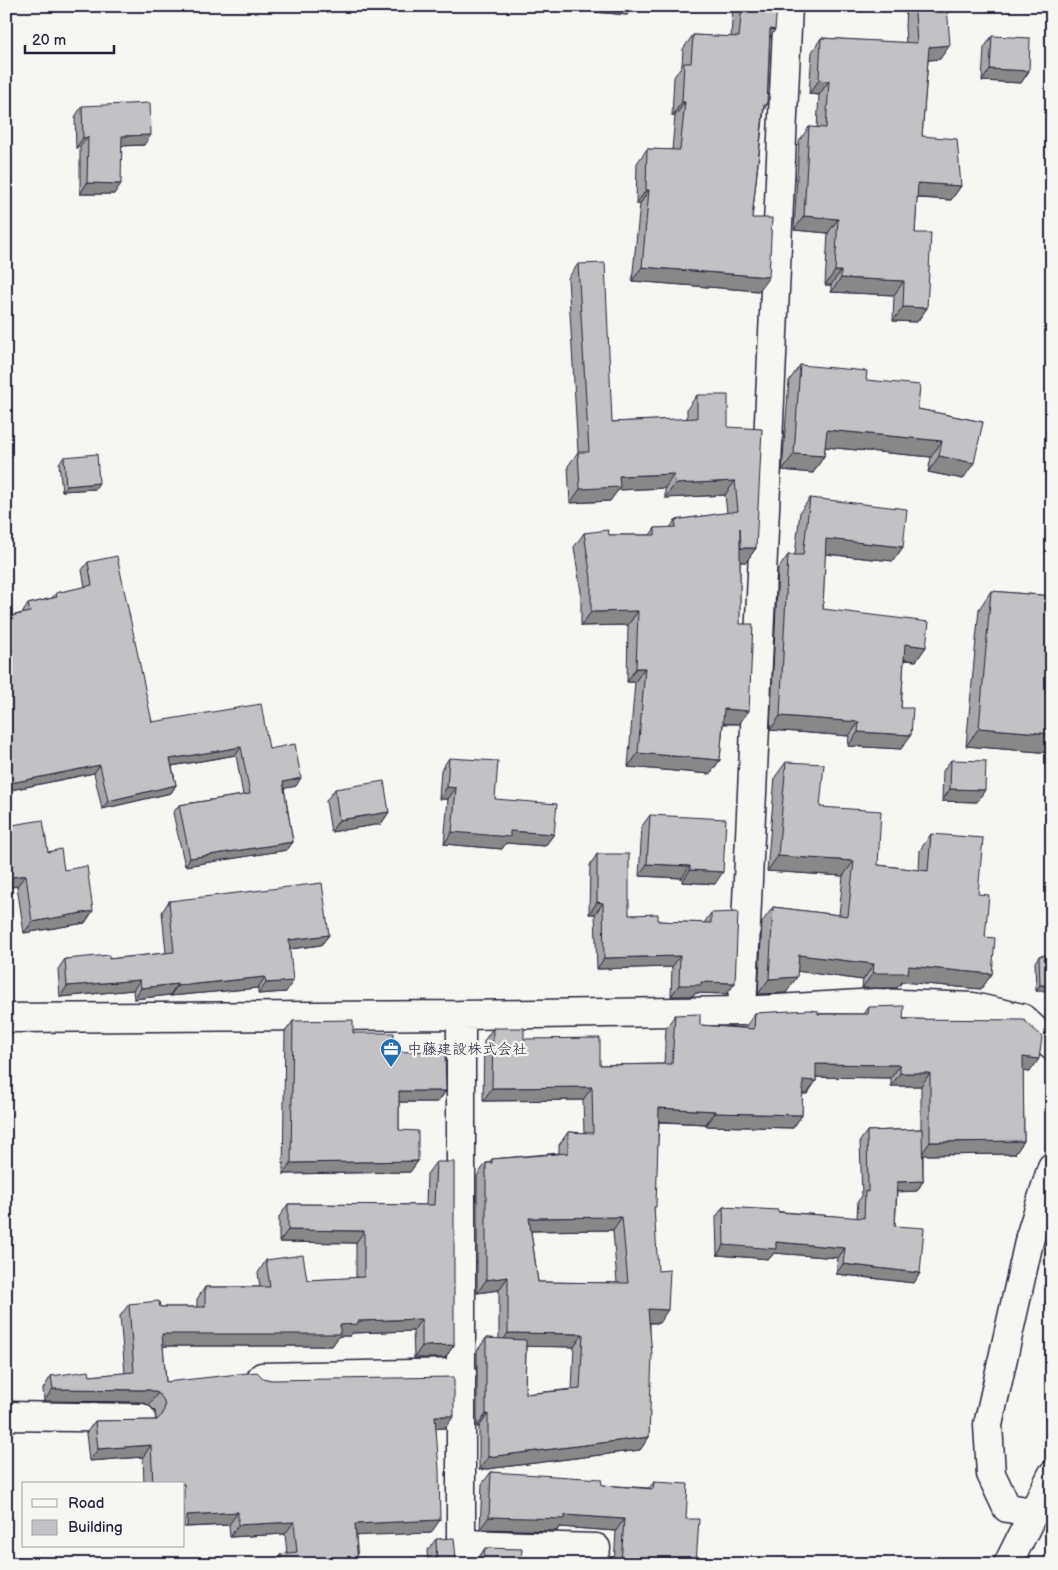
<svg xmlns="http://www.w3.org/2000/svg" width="1058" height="1570" viewBox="0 0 1058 1570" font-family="'Balsamiq Sans','Klee One',sans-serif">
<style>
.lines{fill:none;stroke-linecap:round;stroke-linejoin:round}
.minor-casing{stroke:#22223b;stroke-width:31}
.tertiary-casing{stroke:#22223b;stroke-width:31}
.secondary-casing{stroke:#22223b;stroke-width:31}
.minor{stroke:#f6f6f2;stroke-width:28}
.tertiary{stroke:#f6f6f2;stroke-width:28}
.secondary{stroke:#f6f6f2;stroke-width:28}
.wall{fill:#a7a7a9;stroke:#22223b;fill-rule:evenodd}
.shaded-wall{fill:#888889;stroke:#22223b}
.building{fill:#c2c2c4;stroke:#22223b;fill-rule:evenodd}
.labels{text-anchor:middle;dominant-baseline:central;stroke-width:4.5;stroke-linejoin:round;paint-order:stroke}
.poi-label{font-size:15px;fill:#22223b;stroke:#f6f6f2;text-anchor:start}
</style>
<rect width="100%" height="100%" fill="#f6f6f2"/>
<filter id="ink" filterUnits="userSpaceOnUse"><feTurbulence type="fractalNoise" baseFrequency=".02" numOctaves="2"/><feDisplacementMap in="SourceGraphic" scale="10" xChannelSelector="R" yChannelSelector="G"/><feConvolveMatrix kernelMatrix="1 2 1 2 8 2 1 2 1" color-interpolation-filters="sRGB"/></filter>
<g filter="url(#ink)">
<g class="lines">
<g class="minor-casing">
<path id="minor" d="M1030 1237 988 1425 991 1474 1007 1508 1034 1512 1052 1501
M262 1377 462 1373
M6 1416 141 1418
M461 1544 596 1548"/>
</g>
<g class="tertiary-casing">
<path id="tertiary" d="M742 1011 876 1003 973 1007 1022 1018 1052 1046
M6 1018 461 1015
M1030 1237 1052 1167
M461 1564V1015L742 1011 788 6"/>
</g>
<g class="secondary-casing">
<path id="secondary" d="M1008 1564 1052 1475"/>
</g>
<use href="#minor" class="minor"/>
<use href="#tertiary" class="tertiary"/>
<use href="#secondary" class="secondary"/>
</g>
<path class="wall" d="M596 6H633L627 15 595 12Z
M733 6H777L770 38 767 105 764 110 752 218 759 291 632 281 640 204H636L637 163 647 149 672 150 675 116H672L674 77 682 65 683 49 693 35 731 37Z
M906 6H963L962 8H947L940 59 928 60 922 136 961 186 951 200 917 198 915 233 927 308 917 322 893 321 894 295 831 292V285H825L828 233 794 230 799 141 809 127 817 128 819 95 809 94 812 52 821 38 906 43 905 27Z
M992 36 1029 71 1021 83 982 81 984 48Z
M82 106 144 145 122 146 114 194H80V147L76 148 75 117Z
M578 264 612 422 687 419V409L697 395 728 427 756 548 746 562H740L739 724H723L720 760 710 774 628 767 635 682H627L628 625 581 626V592L574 547 584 533 609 535H650L655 528H670L675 520 727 513 725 495 665 498V488L618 490 610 501 570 503 568 466 578 452 568 278Z
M800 365 866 380 918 409 983 422 963 479 928 472 931 457 825 447 824 456 813 473 782 470 789 381Z
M64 457 95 489 62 491 59 463Z
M810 498 903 547 893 561 825 554 823 609 926 647 916 661 904 660 901 708V749L848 746 849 736 770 730 778 569 788 555H795L800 512Z
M88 562 152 722 269 749 296 786 284 788 293 842 287 850 185 866 173 813 179 805 243 795 236 755 172 766 176 785 171 793 102 809 94 773 6 791V617L23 613V612L28 604 52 598 56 593 85 587 82 570Z
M991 591 1052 596V753L966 746 979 609Z
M449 758 495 799 554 834 545 846 506 843 502 849 444 844 448 799H439L441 770Z
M951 760 977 802 942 801 943 771Z
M786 762 820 807 878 865 919 870 920 850 931 834 978 894 992 974 981 989 902 982 897 988H862L863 980 797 971 786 993 758 994 762 922 773 907 839 915 843 876 767 871 775 777Z
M335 789 389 812 381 824 331 832 326 801Z
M650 815 715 884 682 882V878L639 876 642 826Z
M48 852 64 870 85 923 24 933 17 886 6 888Z
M597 854 629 915 658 921 704 923 711 913 735 983 727 994 695 993 693 996H671L672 967 597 969 595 914H589L590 865Z
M169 901 329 935 321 945 290 949 286 992 258 994V988L170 996V995L134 999 133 990 60 997 58 969 65 959H109L166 953 162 912Z
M1052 955V991H1036L1035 962 1039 956Z
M869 1007 903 1019 1030 1072 1023 1071 1024 1141 1015 1154 923 1155V1181L917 1191 897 1192 895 1226 920 1273 914 1283 836 1274 838 1258 774 1253 769 1259 717 1255 716 1217 723 1207 857 1218 858 1201 862 1196 860 1141 867 1131 921 1129V1086H891V1078L816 1077V1081L807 1094H802V1115L793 1128 706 1126V1124L659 1122 654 1210 659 1323H650L649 1437 640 1450 479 1470V1427H477V1351L486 1338 499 1339V1290L477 1293V1176L486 1163H489L492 1159 559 1153V1145L568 1132 584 1133 583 1100 483 1101 484 1041 493 1028 600 1065 664 1064 666 1028 675 1015 700 1025 746 1028V1026L755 1013 864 1014ZM613 1230 617 1283 538 1282 531 1231ZM526 1346 574 1347 572 1389 525 1394Z
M293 1021 353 1033 394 1052 446 1091 438 1102H399V1130L418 1161 410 1172 283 1174 285 1032Z
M436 1162 454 1345 445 1358H414L413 1331 352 1333 350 1336H339L332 1346H163L166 1382 263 1378 445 1428H436L431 1533 356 1535 358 1564H274L281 1554 287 1553 285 1534 230 1537 229 1525 187 1527 184 1484H144L143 1457 89 1461 86 1433 95 1421 156 1420 155 1411 149 1405 141 1402 44 1401 43 1389 51 1376H90L125 1373 120 1316 129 1304 160 1307H197V1299L205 1287H260L258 1273 266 1260 307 1280 356 1278V1243L279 1242V1217L288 1204 426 1205 427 1174Z
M491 1472 602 1485 649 1488 654 1482 686 1519 696 1564H614L616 1531 559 1527 557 1531 480 1529 482 1484Z
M436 1539 456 1559 460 1564H428L427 1551Z
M485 1548 521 1564H476L477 1560Z"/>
<path class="shaded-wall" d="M600 6H633L627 15 595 12Z
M936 6H963L962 8 936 7Z
M770 29 775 30 765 44Z
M950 45 940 59 919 61 929 47Z
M990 69 1029 71 1021 83 982 81Z
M819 80 829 81 819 95 809 94Z
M682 102H685L675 116H672Z
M151 135 144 145 115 146 122 136Z
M88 137 80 147 76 148 83 138Z
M87 183 121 184 114 194H80Z
M918 183 961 186 951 200 909 197Z
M646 190H649L640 204H636Z
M804 216 838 219 828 233 794 230Z
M642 267 769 277 759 291 632 281Z
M835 271H841L831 285H825Z
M841 278 904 281 894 295 831 292Z
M903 307 927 308 917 322 893 321Z
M827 430 942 441 931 457 815 446Z
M794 454 824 456 813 473 782 470Z
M939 456 974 463 963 479 928 472Z
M674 474 665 488 618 490 610 501 570 503 580 489 619 476Z
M735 481 725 495 665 498 675 484Z
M99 483 95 489 62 491 66 486Z
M826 539 903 547 893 561 816 553Z
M741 548H756L746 562H732Z
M638 611 628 625 581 626 591 612Z
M905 644 926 647 916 661 895 658Z
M636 668H645L635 682H627Z
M724 709 749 711 739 724 714 723Z
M780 716 859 722 849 736 770 730Z
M979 728 1052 734V753L966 746Z
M858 732 911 735 901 749 848 746Z
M241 747 236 755 165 767 170 759Z
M638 753 720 760 710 774 628 767Z
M100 765 94 773 6 791V784Z
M301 778 296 786 278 790 283 782Z
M176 785 171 793 102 809 108 801Z
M447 787 456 788 448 799H439Z
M950 789 985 790 977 802 942 801Z
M389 812 381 824 331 832 339 820Z
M510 831 554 834 545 846 506 843 502 849 444 844 452 832Z
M293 842 287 850 185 866 190 858Z
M778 856 854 861 843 876 767 871Z
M647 864 690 866 682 878 639 876Z
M690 870 723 872 715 884 682 882Z
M26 875 17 886 6 888V878Z
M597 902 603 903 595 914H589Z
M93 911 85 923 24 933 32 922Z
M329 935 321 945 282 950 289 940Z
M799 955 874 964 863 980 788 970Z
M680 956 672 967 597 969 604 958Z
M909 966 992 974 981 989 902 982 897 988H862L873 973Z
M265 977 258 988 170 996 177 986Z
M797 977 786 993 758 994 769 979Z
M140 980 133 990 60 997 67 986Z
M293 981 286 992 258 994 266 983Z
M701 982 735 983 727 994 695 993 693 996H671L679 985Z
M177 984 170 995 134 999 141 988Z
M1040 985H1052V991H1036Z
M1023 1057 1039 1059 1030 1072 1014 1070Z
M816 1064 900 1065 891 1078 807 1077Z
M900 1073H930L921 1086H891Z
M803 1080 816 1081 807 1094 794 1093Z
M592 1087 583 1100 483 1101 492 1088Z
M399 1091H446L438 1102H392Z
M659 1108 715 1111 706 1124 650 1121Z
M715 1113 802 1115 793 1128 706 1126Z
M1024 1141 1015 1154 921 1155 930 1142Z
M418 1161 410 1172 283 1174 291 1163Z
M923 1181 917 1191 890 1192 897 1182Z
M622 1217 613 1230 520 1231 529 1218Z
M288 1230 364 1231 356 1243 279 1242Z
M776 1242 845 1248 838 1258 774 1253 769 1259 717 1255 724 1245Z
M843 1264 920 1273 914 1283 836 1274Z
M508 1277 499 1290 477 1293 486 1280Z
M648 1309 668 1310 659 1323 639 1322Z
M422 1319 413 1331 352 1333 350 1336H339L332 1346H153L162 1334 340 1325 358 1321Z
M508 1333 583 1334 574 1347 499 1346Z
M454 1345 445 1358H414L422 1346Z
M53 1389 150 1390 158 1393 149 1405 141 1402 44 1401Z
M486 1414H488L479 1427H477Z
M435 1416H454L445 1428 426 1429Z
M649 1437 640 1450 479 1470 488 1457Z
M151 1445 143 1457 89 1461 98 1449Z
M238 1512 229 1525 184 1527 187 1515Z
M565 1515 624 1519 616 1531 559 1527 557 1531 480 1529 489 1517Z
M440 1520 431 1533 347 1536 355 1524Z
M294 1522 285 1534 230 1537 238 1525Z"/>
<path class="building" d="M742 6H777L775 30 770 29 767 105H764L752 218H772L769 277 642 267 649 190H646L647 149 680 150 685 102H682L684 63H691L693 35 739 37Z
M915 6H947L950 45 929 47 922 136 957 139 961 186 918 183 915 233H931L927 308 903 307 904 281 841 278V271H835L838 219 804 216 809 127 826 128 829 81 819 80 821 38 917 43 915 13Z
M992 36 1030 38 1029 71 990 69Z
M150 103 151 135 122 136 121 184 87 183 88 137 83 138 82 106Z
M605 263 612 422 697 418V395H728V427L762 429 756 548H741L740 528V624H753L749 711 724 709 720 760 638 753 645 668H636L638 611 591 612V578L584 533 608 530 609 535H655V528L676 527 675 520 738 511 735 481 675 484 674 474 619 476 620 487 580 489 578 452H589L578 264Z
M800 365 867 371 866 380 920 385 918 409 983 422 974 463 939 456 942 441 827 430 824 456 794 454Z
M97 454 99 483 66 486 64 457Z
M810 498 907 509 903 547 826 539 823 609 929 622 926 647 905 644 901 708H913L911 735 858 732 859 722 780 716 788 555H803Z
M117 556 152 722 261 704 269 749 295 744 301 778 283 782 293 842 190 858 179 805 250 794 241 747 170 759 176 785 108 801 100 765 6 784V617L30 612 28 604 57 597 56 593 92 585 88 562Z
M991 591 1052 596V734L979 728Z
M449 758 498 761 495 799 557 804 554 834 510 831V837L452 832 456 788 447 787Z
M951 760 986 761 985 790 950 789Z
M786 762 824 764 820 807 881 811 878 865 928 871 931 834 983 838 978 894 989 895 985 937 995 938 992 974 909 966 908 973H873L874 964 799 955 797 977 769 979 773 907 848 916 854 861 778 856Z
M384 781 389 812 339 820 335 789Z
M650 815 726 819 723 872 690 870V866L647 864Z
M43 820 48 852 61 849 64 870 87 866 93 911 32 922 26 875 6 878V826Z
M597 854H629V915L658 914V921L711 923V913L738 912 735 983 701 982V985H679L680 956 604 958 603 903 597 902Z
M322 883 329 935 289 940 293 981 266 983 265 977 177 986V984L141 988 140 980 67 986 65 959 109 955V959L174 952 169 901Z
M1052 955V985H1040L1039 956Z
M904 1006 903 1019 1024 1020 1042 1037 1039 1059 1023 1057 1024 1141 930 1142V1073H900V1065L816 1064V1081L803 1080 802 1115 715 1113V1111L659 1108 656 1207H654L658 1271 670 1270 668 1310 648 1309 652 1354 649 1437 488 1457V1414H486V1338L526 1340 525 1394 580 1389 583 1334 508 1333V1277L486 1280V1163H492V1159L568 1153V1132L593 1133 592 1087 492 1088 493 1028H524V1039L600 1038V1065L672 1064 675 1015 700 1014V1025L754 1029 755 1013 808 1010 818 1011V1014H868L869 1007ZM622 1217 628 1283 538 1282 529 1218Z
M353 1020V1033H394V1052L445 1051 446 1091H399V1130L418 1131V1161L291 1163 293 1021Z
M922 1129 923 1181 897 1182 895 1226 924 1228 920 1273 843 1264 845 1248 776 1242V1249L724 1245 723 1207 778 1210V1212L864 1218 865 1191 868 1192 867 1131Z
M436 1162H454V1345L422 1346V1319L358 1321V1324L340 1325V1334H162L166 1382 257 1372 263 1378 271 1380 454 1377V1416H435L439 1470 440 1520 355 1524 358 1564H281V1554L297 1552 294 1522 238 1525V1512L187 1515V1527H184V1484H153L151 1445 98 1449 95 1421 157 1420 163 1414 165 1406 163 1399 158 1393 150 1390 53 1389 51 1376 89 1371 90 1376 134 1372 129 1304 159 1301 160 1307H205V1287H270L266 1260 303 1255 307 1280 364 1277V1231L288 1230V1204L434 1205Z
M491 1472 601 1479 602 1485 653 1489 654 1482 688 1484 686 1519H699L696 1564H621L624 1519 565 1515V1519L489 1517Z
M454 1538 456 1559 460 1564H437L436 1539Z
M485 1548 522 1549 521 1564H479L483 1560Z"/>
</g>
<defs>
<g id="office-pin" transform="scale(1.125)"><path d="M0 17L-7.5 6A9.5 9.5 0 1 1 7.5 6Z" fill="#1f6fb2" stroke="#f6f6f2"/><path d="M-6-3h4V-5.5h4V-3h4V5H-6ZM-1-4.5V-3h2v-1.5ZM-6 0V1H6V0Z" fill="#fff"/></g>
</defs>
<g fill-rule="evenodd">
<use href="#office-pin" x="391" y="1049"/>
</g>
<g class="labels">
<g class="poi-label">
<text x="407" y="1049">中藤建設株式会社</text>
</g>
</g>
<rect width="1058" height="1570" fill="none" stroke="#f6f6f2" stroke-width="25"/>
<rect x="12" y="12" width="1033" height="1545" fill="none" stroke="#22223b" stroke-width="2" filter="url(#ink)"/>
<rect x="22" y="1482" width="162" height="65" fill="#f6f6f2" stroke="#a1a1a9"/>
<rect x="32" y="1499" width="25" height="8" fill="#f6f6f2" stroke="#a1a1a9"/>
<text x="68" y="1508" font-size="15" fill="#22223b">Road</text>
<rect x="32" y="1520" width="25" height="15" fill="#c2c2c4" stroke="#a1a1a9"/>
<text x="68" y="1532" font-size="15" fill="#22223b">Building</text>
<path d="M25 45v8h89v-8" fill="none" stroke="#22223b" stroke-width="2.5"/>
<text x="32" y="45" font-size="15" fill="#22223b" stroke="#f6f6f2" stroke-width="4" paint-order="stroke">20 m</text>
</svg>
